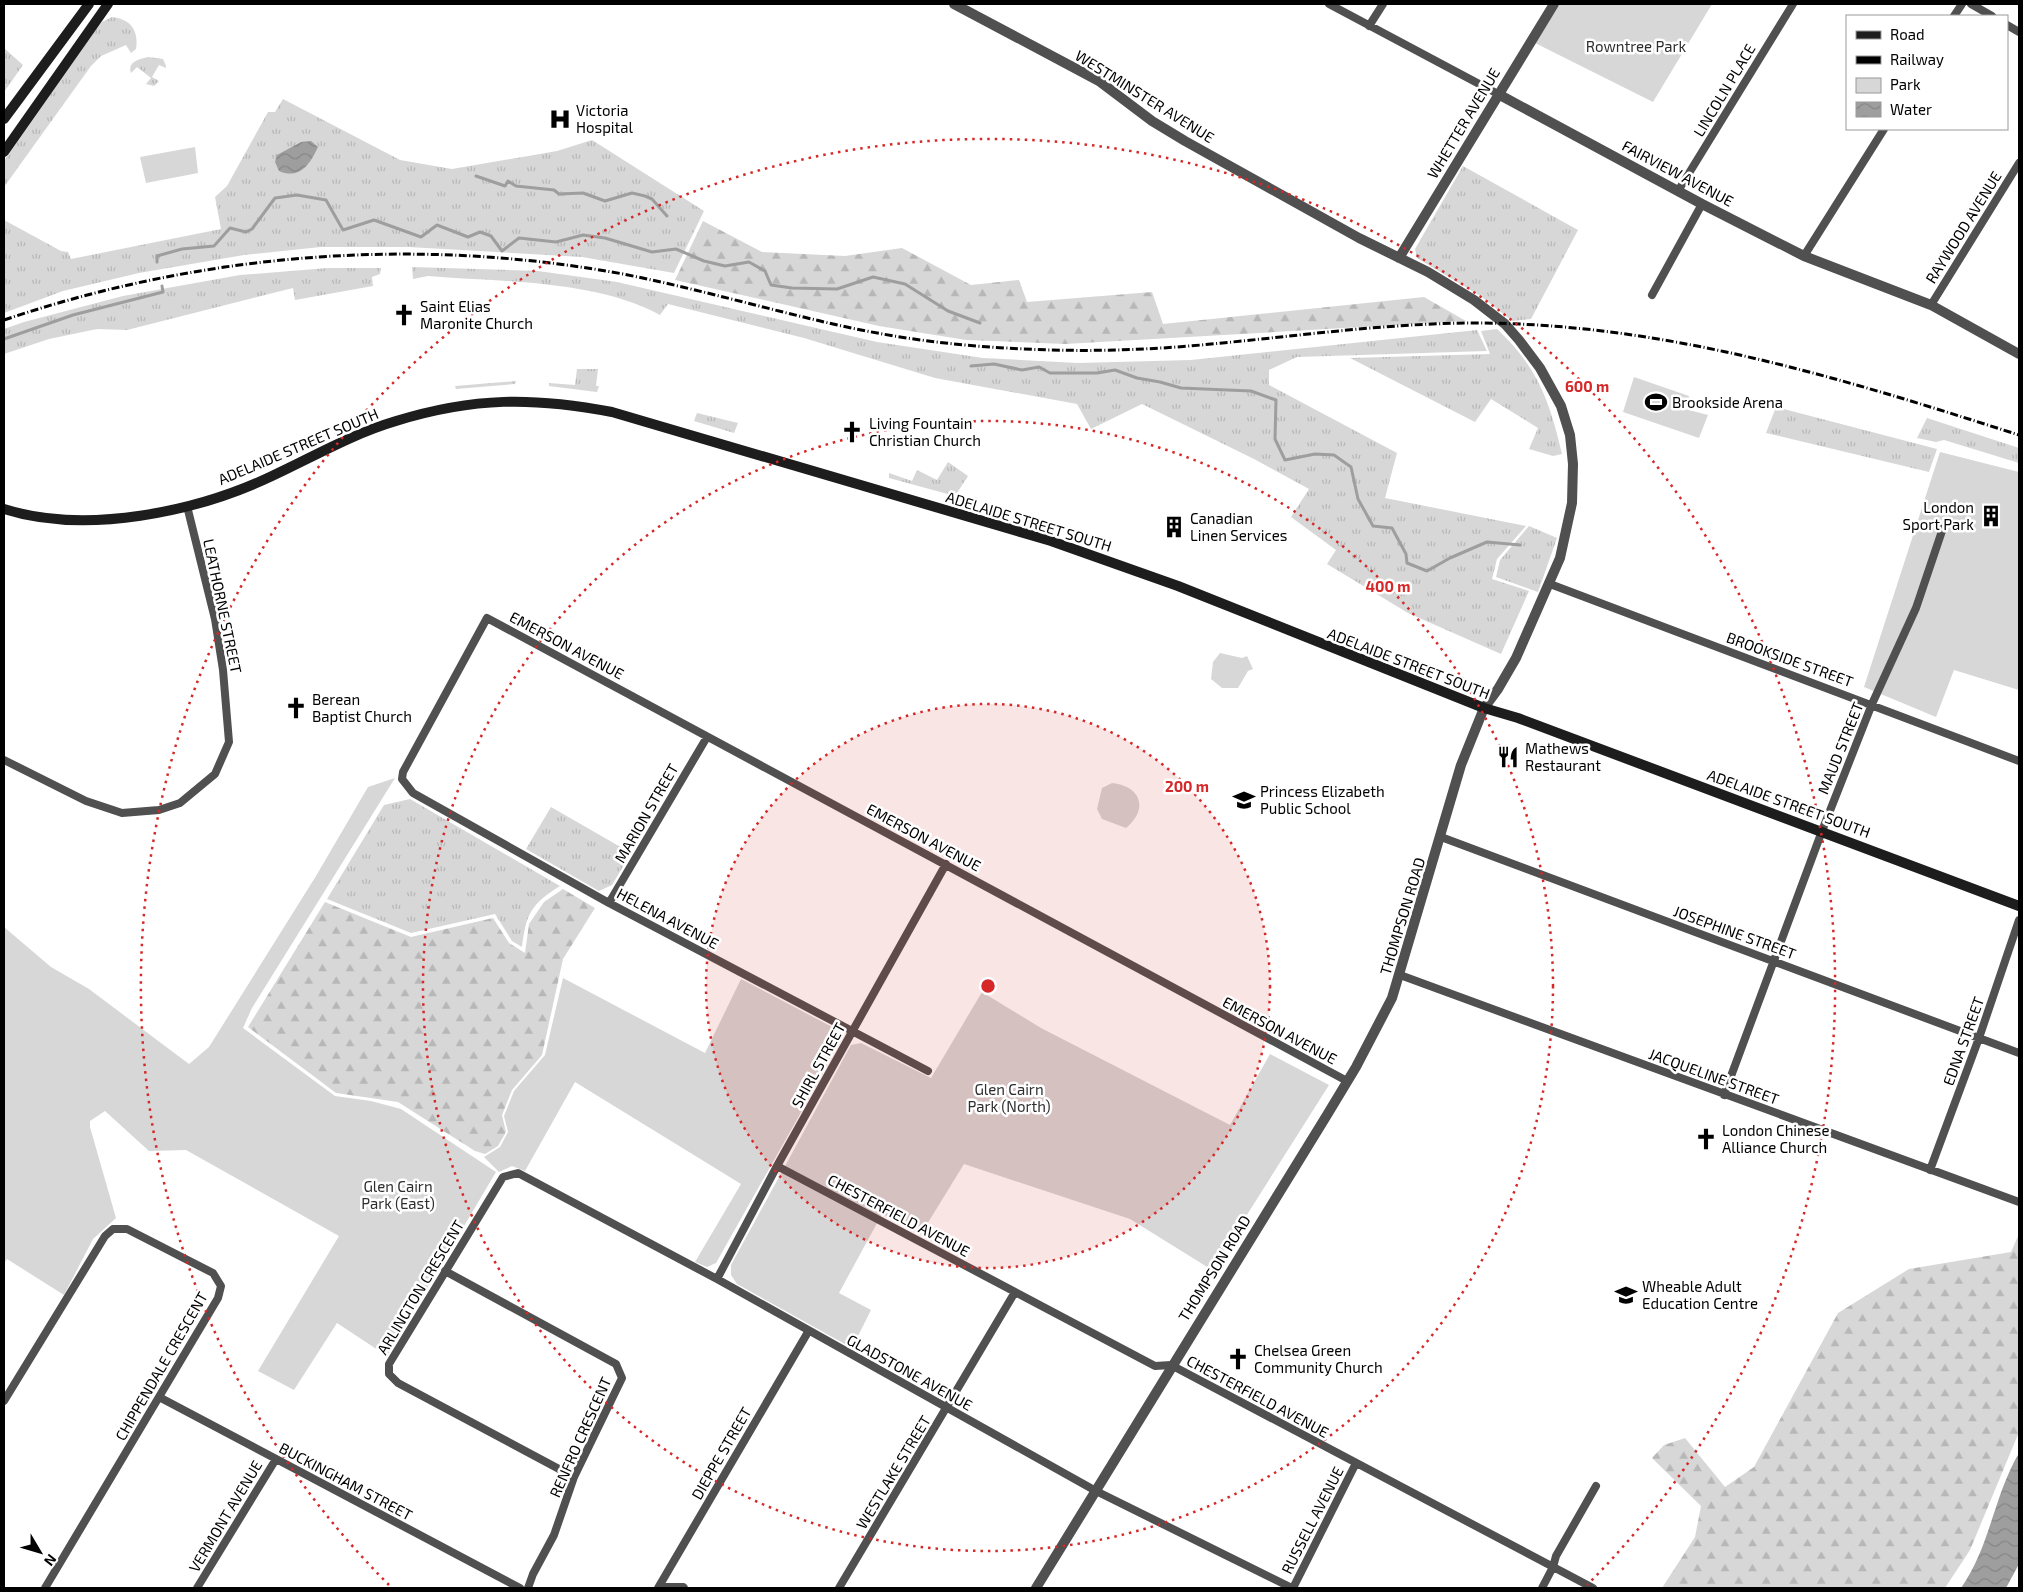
<svg xmlns="http://www.w3.org/2000/svg" width="2023" height="1592" viewBox="0 0 2023 1592" font-family="'Exo 2',sans-serif">
<style>
.grass{fill:url(#grass-tufts)}
.forest{fill:url(#forest-firs)}
.park{fill:#d7d7d7}
.water{fill:url(#water-waves)}
.lines{fill:none;stroke-linecap:round;stroke-linejoin:round}
.stream{stroke:#9e9e9e;stroke-width:3}
.minor{stroke:#505050;stroke-width:8}
.tertiary{stroke:#505050;stroke-width:10}
.secondary{stroke:#1d1d1d;stroke-width:10}
.rail{stroke:#000;stroke-width:3;stroke-dasharray:8 2.5 1 2.5;stroke-linecap:butt}
.ring{fill:none;stroke:#d62828;stroke-width:2.5;stroke-dasharray:2.5 5}
.labels{text-anchor:middle;dominant-baseline:central;stroke-width:5;stroke-linejoin:round;paint-order:stroke}
.park-label{font-size:15px;fill:#2e2e2e;stroke:#fff}
.street-label{font-size:15px;fill:#000;stroke:#fff}
.poi-label{font-size:15px;fill:#000;stroke:#fff;text-anchor:start}
.centre{fill:#d62828;stroke:#fff;stroke-width:2.5}
.ring-label{font-size:15px;text-anchor:middle;font-weight:bold;fill:#d62828;stroke:#fff;stroke-width:5;stroke-linejoin:round;paint-order:stroke}
</style>
<defs>
<pattern id="grass-tufts" width="24" height="20" patternUnits="userSpaceOnUse" patternTransform="scale(1.25)"><rect width="24" height="20" fill="#d7d7d7"/><path d="M3 7l-1-3M5 7V3M7 7l1-3M15 17l-1-3M17 17v-4M19 17l1-3" fill="none" stroke="#b7b7b7"/></pattern>
<pattern id="forest-firs" width="22" height="20" patternUnits="userSpaceOnUse" patternTransform="scale(1.25)"><rect width="22" height="20" fill="#d7d7d7"/><path d="M5 1l3.5 6h-7zM16 11l3.5 6h-7z" fill="#b7b7b7"/></pattern>
<pattern id="water-waves" width="16" height="10" patternUnits="userSpaceOnUse" patternTransform="scale(1.25)"><rect width="16" height="10" fill="#9e9e9e"/><path d="M0 5q4-4 8 0t8 0" fill="none" stroke="#868686"/></pattern>
</defs>
<rect width="100%" height="100%" fill="#fff"/>
<path class="grass" d="M112 17C131 19 139 31 136 49L131 53 126 45 101 56 91 66 4 187V161L95 31 102 22Z
M4 48 23 65 4 92Z
M148 57 163 59 166 66V68L159 65 152 77 159 81 154 86 146 84 151 78 137 67 131 73C127 62 139 59 148 57Z
M283 99 400 160 452 169 557 151 592 140 704 211 674 273 582 257 408 247H321L244 255 139 273 63 291 4 313V220L61 251 68 252 71 259 221 229 215 197 227 186 268 112H275Z
M1463 166 1578 230 1531 319 1512 321 1482 297 1417 258 1415 249Z
M412 267 538 271 617 282 877 342 983 358 1078 363 1191 360 1477 330 1487 351 1297 357 1269 370V385L1397 453 1385 498 1526 526 1497 559 1492 579 1529 591 1501 654 1408 613 1327 564 1336 550 1291 517 1309 489 1254 459 1142 404 1091 429 1077 404 935 378 804 338 668 304 660 315C596 280 501 282 428 276L413 279Z
M328 268H381L380 274 372 277 373 286 295 300 293 288 127 330 97 329 49 339 4 354V329L24 322 123 296 240 275Z
M1497 329C1537 366 1550 402 1562 454L1553 456 1529 449 1538 428 1491 399 1475 422 1350 358 1490 354 1481 331Z
M577 369H598L596 386H599L597 392 549 386V383L575 385Z
M516 381 515 384 456 389 455 386Z
M1776 407 1937 449 1929 472 1766 433Z
M697 413 738 423 734 433 694 421Z
M1927 418 2019 448V463L1944 440 1936 442 1917 438Z
M948 462 968 476 955 496 889 478V473L912 481 917 470 937 480Z
M1529 526 1557 538 1538 592 1496 577 1500 560Z
M410 799 560 886C531 904 526 914 522 947L512 941 495 914 411 933 327 899 384 805Z
M551 807 631 853 612 885 599 891 526 849Z"/>
<path class="forest" d="M703 221 762 252 845 256 902 248 971 285 1019 280 1027 302 1152 292 1163 324 1424 297 1466 321 1065 344 966 340 879 326 675 280Z
M563 889 595 908 563 959 542 1055 512 1090 502 1115 506 1132 498 1146 485 1154 475 1151 398 1102 336 1093 248 1027 325 902 411 937 493 918 509 943 525 953 529 924 544 902Z
M2019 1234V1432L1970 1550 1945 1588H1662L1695 1537 1701 1506 1652 1458 1664 1445 1685 1438 1725 1487 1754 1467 1838 1313 1909 1269 2011 1252Z"/>
<path class="park" d="M1560 4H1712L1653 102 1535 43Z
M195 147 198 173 146 183 140 157Z
M1634 377 1689 396 1685 409 1708 415 1699 438 1623 412Z
M1940 452 2019 472V690L1954 670 1936 717 1864 687Z
M1220 653 1242 658 1247 656 1253 669 1248 671 1238 688H1222L1211 679 1213 662Z
M395 778 252 1008 243 1028 335 1096 371 1101 401 1109 496 1172 387 1356 337 1323 294 1390 258 1371 339 1236 186 1150 149 1151 105 1111 90 1121V1127L116 1218 93 1239 64 1295 7 1259 4 1263V927L51 967 89 989 189 1064 209 1047 316 876 368 787Z
M1112 783C1141 786 1149 809 1126 828L1102 819 1097 809 1102 788Z
M563 978 705 1053 741 979 836 1029 840 1037 822 1075 716 1263 707 1267 695 1262 741 1184 575 1082 525 1171 512 1166 499 1172 484 1157 500 1147 508 1132 504 1116 514 1091 545 1055Z
M982 992 1041 1028 1230 1125 1270 1054 1329 1085 1212 1270 1130 1219 964 1164 921 1234 882 1214 839 1293 871 1310 852 1348 737 1284 731 1275V1265L851 1045 861 1043 931 1078Z"/>
<path class="water" d="M311 141 318 147C310 164 300 180 279 171L275 162 277 155 301 142Z
M2019 1453V1564L2006 1588H1961C1990 1547 1994 1495 2019 1453Z"/>
<g class="lines">
<path class="stream" d="M476 176 505 186 508 181 516 186 554 190 559 194 583 193 605 201 632 193 645 196 652 199 667 216
M157 262V256L182 249 214 246 230 228 246 232 252 229 275 198 297 195 326 200 343 230 374 220 421 237 437 225 468 237 480 232 491 236 502 251 519 238 556 242 583 235 605 238 652 252 676 249 704 261 725 266 749 262 765 271 771 285 792 288 837 289 873 277 905 284 948 311 980 323
M4 339 73 315 163 292 162 286
M971 366 994 364 1022 370 1039 367 1050 373H1097L1115 370 1137 378 1160 382 1181 388 1251 391 1276 400 1275 439 1285 460 1315 454 1334 455 1351 467 1358 499 1373 526 1392 528 1406 554 1407 563 1427 571 1450 558 1487 542 1520 545"/>
<path class="minor" d="M1329 4 1498 94
M1971 4 1992 16
M1954 16 1962 4
M2007 25 2019 32
M1369 26 1383 4
M1678 191 1793 4
M1804 256 1884 129
M1652 295 1702 204
M1931 305 2019 163
M1550 584 2019 761
M4 760 86 801 122 813 159 810 180 803 215 774 229 742 223 670 215 619 187 506
M1441 837 2019 1053
M609 903 707 737
M1400 975 2019 1202
M928 1071 609 903 413 793 402 779 403 772 487 618 1347 1081
M1724 1095 1822 831 1872 704 1916 608 1944 525
M777 1166 1155 1366 1171 1365 1593 1588
M1930 1170 1979 1038 2019 920
M445 1271 616 1364 622 1378 574 1477 554 1535 533 1574 528 1588
M717 1279 777 1166 946 864
M159 1397 520 1588
M4 1401 105 1236 113 1229H127L213 1273 221 1286 218 1298 45 1588
M574 1477 398 1383 389 1374V1364L503 1177 518 1173 717 1279 1096 1491 1292 1588
M197 1588 276 1459
M658 1588 808 1332
M839 1588 1015 1292
M1293 1588 1356 1463
M1542 1588 1553 1567 1556 1556 1596 1486"/>
<path class="tertiary" d="M954 4 1099 81 1152 121 1185 141 1359 238 1428 272 1474 300 1505 324 1519 340 1540 368 1561 406 1570 435 1573 464 1572 503 1560 558 1516 658 1498 689 1484 708 1461 765 1392 998 1356 1067 1327 1115 1036 1588
M1498 94 1702 204 1804 256 1931 305 2019 354
M1399 258 1554 4
M664 1588H683"/>
<path class="secondary" d="M4 119 89 4
M4 152 108 4
M4 509C86 535 196 512 272 476 313 457 352 434 396 421 474 397 533 397 612 412L1051 541 1178 586 1484 708 1518 718 2019 906"/>
<path class="rail" d="M4 320C202 253 416 236 623 274 694 288 763 308 833 324 890 337 948 345 1006 348 1071 352 1136 351 1201 345 1290 337 1378 324 1468 323 1661 322 1838 377 2019 435"/>
</g>
<circle cx="988" cy="986" r="282" fill="#d62828" fill-opacity=".12"/>
<g class="ring">
<circle cx="988" cy="986" r="282"/>
<circle cx="988" cy="986" r="565"/>
<path d="M389 1585A847 847 0 1 1 1587 1585"/>
</g>
<defs>
<g id="hospital-bare" transform="scale(1.725)"><path d="M-5-5h3v3.5h4V-5h3V5h-3V1.5h-4V5h-3Z" fill="#000" stroke="#fff" stroke-width="2.5" paint-order="stroke"/></g>
<g id="church-bare" transform="scale(1.725)"><path d="M-1.2-6h2.4v3.5h3.3v2.4h-3.3V6h-2.4V-.1h-3.3v-2.4h3.3Z" fill="#000" stroke="#fff" stroke-width="2.5" paint-order="stroke"/></g>
<g id="stadium-bare" transform="scale(1.725)"><path d="M0-5a6.5 5 0 1 0 0 10a6.5 5 0 1 0 0-10ZM-3.5-1.8h7v3.6h-7Z" fill="#000" stroke="#fff" stroke-width="2.5" paint-order="stroke"/></g>
<g id="building-bare" transform="scale(1.725)"><path d="M-4-6H4V6H1V3H-1V6H-4ZM-2.5-4.3h1.7v1.8h-1.7ZM.8-4.3h1.7v1.8H.8ZM-2.5-1h1.7V.8h-1.7ZM.8-1h1.7V.8H.8Z" fill="#000" stroke="#fff" stroke-width="2.5" paint-order="stroke"/></g>
<g id="restaurant-bare" transform="scale(1.725)"><path d="M-5-6h1v4h1v-4h1v4h1v-4h1v5L-1.5 .5V6h-2V.5L-5-1ZM5-6V6H3V1.5H1.5Q1.5-4 5-6Z" fill="#000" stroke="#fff" stroke-width="2.5" paint-order="stroke"/></g>
<g id="school-bare" transform="scale(1.725)"><path d="M0-5L7-2L0 1L-7-2ZM-4 1L0 2.5L4 1V4Q0 6-4 4Z" fill="#000" stroke="#fff" stroke-width="2.5" paint-order="stroke"/></g>
</defs>
<g fill-rule="evenodd">
<use href="#hospital-bare" x="560" y="119"/>
<use href="#church-bare" x="404" y="315"/>
<use href="#stadium-bare" x="1656" y="402"/>
<use href="#church-bare" x="852" y="432"/>
<use href="#building-bare" x="1991" y="516"/>
<use href="#building-bare" x="1174" y="527"/>
<use href="#church-bare" x="296" y="708"/>
<use href="#restaurant-bare" x="1508" y="757"/>
<use href="#school-bare" x="1244" y="800"/>
<use href="#church-bare" x="1706" y="1139"/>
<use href="#school-bare" x="1626" y="1295"/>
<use href="#church-bare" x="1238" y="1359"/>
</g>
<g class="labels">
<g class="park-label">
<text x="1636" y="46">Rowntree Park</text>
<text x="1009" y="1089">Glen Cairn<tspan x="1009" dy="17">Park (North)</tspan></text>
<text x="398" y="1186">Glen Cairn<tspan x="398" dy="17">Park (East)</tspan></text>
</g>
<g class="street-label">
<text transform="translate(1724 90) rotate(-59)">LINCOLN PLACE</text>
<text transform="translate(1145 96) rotate(32)">WESTMINSTER AVENUE</text>
<text transform="translate(1463 123) rotate(-59)">WHETTER AVENUE</text>
<text transform="translate(1678 173) rotate(28)">FAIRVIEW AVENUE</text>
<text transform="translate(1963 227) rotate(-58)">RAYWOOD AVENUE</text>
<text transform="translate(298 446) rotate(-23)">ADELAIDE STREET SOUTH</text>
<text transform="translate(1029 521) rotate(17)">ADELAIDE STREET SOUTH</text>
<text transform="translate(223 606) rotate(78)">LEATHORNE STREET</text>
<text transform="translate(567 645) rotate(28)">EMERSON AVENUE</text>
<text transform="translate(1790 659) rotate(20)">BROOKSIDE STREET</text>
<text transform="translate(1409 663) rotate(21)">ADELAIDE STREET SOUTH</text>
<text transform="translate(1840 748) rotate(-68)">MAUD STREET</text>
<text transform="translate(1789 803) rotate(20)">ADELAIDE STREET SOUTH</text>
<text transform="translate(646 813) rotate(-60)">MARION STREET</text>
<text transform="translate(924 837) rotate(28)">EMERSON AVENUE</text>
<text transform="translate(1402 916) rotate(-73)">THOMPSON ROAD</text>
<text transform="translate(668 918) rotate(28)">HELENA AVENUE</text>
<text transform="translate(1735 932) rotate(20)">JOSEPHINE STREET</text>
<text transform="translate(1280 1030) rotate(28)">EMERSON AVENUE</text>
<text transform="translate(1963 1041) rotate(-70)">EDNA STREET</text>
<text transform="translate(818 1065) rotate(-61)">SHIRL STREET</text>
<text transform="translate(1714 1076) rotate(20)">JACQUELINE STREET</text>
<text transform="translate(899 1215) rotate(28)">CHESTERFIELD AVENUE</text>
<text transform="translate(1214 1268) rotate(-58)">THOMPSON ROAD</text>
<text transform="translate(420 1287) rotate(-59)">ARLINGTON CRESCENT</text>
<text transform="translate(161 1366) rotate(-60)">CHIPPENDALE CRESCENT</text>
<text transform="translate(910 1372) rotate(29)">GLADSTONE AVENUE</text>
<text transform="translate(1258 1396) rotate(28)">CHESTERFIELD AVENUE</text>
<text transform="translate(580 1437) rotate(-66)">RENFRO CRESCENT</text>
<text transform="translate(721 1453) rotate(-60)">DIEPPE STREET</text>
<text transform="translate(893 1472) rotate(-59)">WESTLAKE STREET</text>
<text transform="translate(346 1481) rotate(28)">BUCKINGHAM STREET</text>
<text transform="translate(225 1516) rotate(-59)">VERMONT AVENUE</text>
<text transform="translate(1312 1520) rotate(-63)">RUSSELL AVENUE</text>
</g>
<g class="poi-label">
<text x="576" y="110">Victoria<tspan x="576" dy="17">Hospital</tspan></text>
<text x="420" y="306">Saint Elias<tspan x="420" dy="17">Maronite Church</tspan></text>
<text x="1672" y="402">Brookside Arena</text>
<text x="869" y="423">Living Fountain<tspan x="869" dy="17">Christian Church</tspan></text>
<text x="1974" y="507" text-anchor="end">London<tspan x="1974" dy="17">Sport Park</tspan></text>
<text x="1190" y="518">Canadian<tspan x="1190" dy="17">Linen Services</tspan></text>
<text x="312" y="699">Berean<tspan x="312" dy="17">Baptist Church</tspan></text>
<text x="1525" y="748">Mathews<tspan x="1525" dy="17">Restaurant</tspan></text>
<text x="1260" y="791">Princess Elizabeth<tspan x="1260" dy="17">Public School</tspan></text>
<text x="1722" y="1130">London Chinese<tspan x="1722" dy="17">Alliance Church</tspan></text>
<text x="1642" y="1286">Wheable Adult<tspan x="1642" dy="17">Education Centre</tspan></text>
<text x="1254" y="1350">Chelsea Green<tspan x="1254" dy="17">Community Church</tspan></text>
</g>
</g>
<circle cx="988" cy="986" r="8" class="centre"/>
<g class="ring-label">
<text x="1587" y="392">600 m</text>
<text x="1388" y="592">400 m</text>
<text x="1187" y="792">200 m</text>
</g>
<rect width="2023" height="1592" fill="none" stroke="#000000" stroke-width="10"/>
<rect x="1846" y="15" width="162" height="115" fill="#ffffff" stroke="#999999"/>
<rect x="1856" y="31" width="25" height="8" fill="#1d1d1d" stroke="#999999"/>
<text x="1890" y="40" font-size="15" fill="#000000">Road</text>
<rect x="1856" y="56" width="25" height="8" fill="#000000" stroke="#999999"/>
<text x="1890" y="65" font-size="15" fill="#000000">Railway</text>
<rect x="1856" y="78" width="25" height="15" fill="#d7d7d7" stroke="#999999"/>
<text x="1890" y="90" font-size="15" fill="#000000">Park</text>
<rect x="1856" y="102" width="25" height="15" fill="url(#water-waves)" stroke="#999999"/>
<text x="1890" y="115" font-size="15" fill="#000000">Water</text>
<g transform="translate(40 1552) rotate(128)" stroke="#ffffff" stroke-width="4" paint-order="stroke">
<path d="M0-4L9 19L0 12L-9 19Z" fill="#000000"/>
<text y="-8" font-size="14" font-weight="bold" text-anchor="middle" fill="#000000">N</text>
</g>
</svg>
